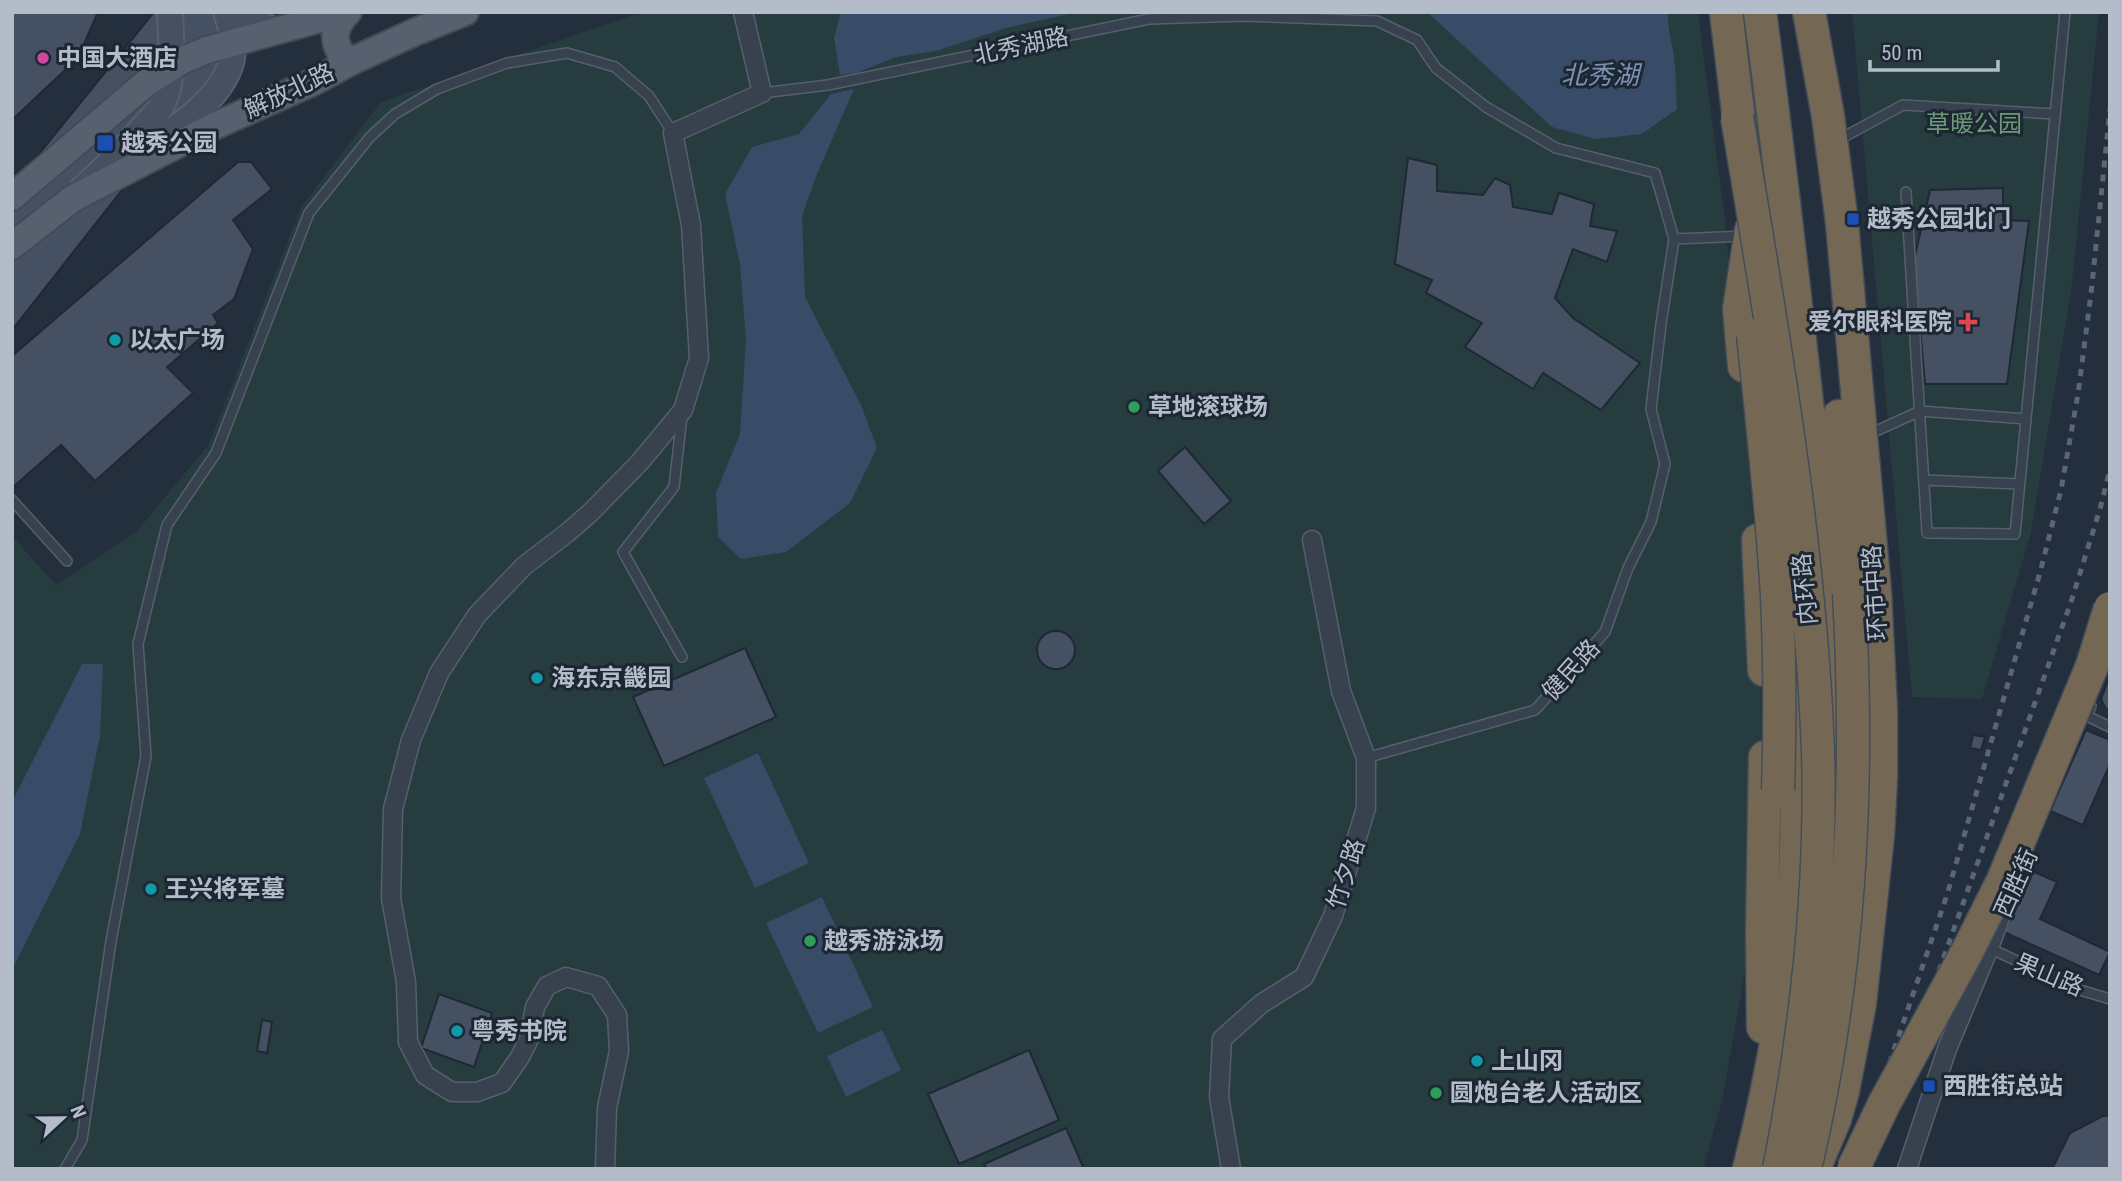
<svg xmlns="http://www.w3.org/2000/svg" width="2122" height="1181" viewBox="0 0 2122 1181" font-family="'Roboto Condensed','Noto Sans SC',sans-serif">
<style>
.green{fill:#263c3f}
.water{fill:#394c67}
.building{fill:#455162;stroke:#1f2835;stroke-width:2}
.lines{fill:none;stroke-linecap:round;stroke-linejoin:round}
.lane-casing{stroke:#565f6c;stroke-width:12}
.street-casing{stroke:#565f6c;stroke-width:21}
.secondary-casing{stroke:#565f6c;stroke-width:28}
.primary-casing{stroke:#414a57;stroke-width:30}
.highway-casing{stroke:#434c59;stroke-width:35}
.lane{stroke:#38414e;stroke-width:9}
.street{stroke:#38414e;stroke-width:18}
.secondary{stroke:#465061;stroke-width:24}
.primary{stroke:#56606e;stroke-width:26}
.highway{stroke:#746855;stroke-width:32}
.rail{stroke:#5a6575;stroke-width:5;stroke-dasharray:7 7;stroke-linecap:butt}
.highway-bridge-casing{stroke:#434c59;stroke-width:35;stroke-linecap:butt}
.highway-bridge{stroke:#746855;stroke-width:32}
.hotel-dot{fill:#d1479c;stroke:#1d2633;stroke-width:2.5}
.transit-dot{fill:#1a4fb4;stroke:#1d2633;stroke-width:2.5}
.health-dot{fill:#e0444e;stroke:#1d2633;stroke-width:2.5}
.culture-dot{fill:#0f9aa8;stroke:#1d2633;stroke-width:2.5}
.leisure-dot{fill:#2e9e5b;stroke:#1d2633;stroke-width:2.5}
.labels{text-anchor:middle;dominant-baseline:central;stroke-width:6;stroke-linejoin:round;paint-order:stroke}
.street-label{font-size:24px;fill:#b4bcc9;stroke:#1d2633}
.poi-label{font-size:24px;font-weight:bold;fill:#b4bcc9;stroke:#1d2633;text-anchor:start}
.park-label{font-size:24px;fill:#6b9a76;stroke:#1d2633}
.water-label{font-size:26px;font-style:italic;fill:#7c92b1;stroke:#1d2633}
</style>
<rect width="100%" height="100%" fill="#242f3e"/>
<path class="green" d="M642 12H708L744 16 748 12H1698L1724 213 1747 442 1757 572 1762 732 1757 905 1722 1101 1703 1169H12V536L56 585 137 531 209 444 301 207 381 102Z
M1852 12H2099L2071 293 2031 532 1982 699 1912 697Z"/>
<path class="water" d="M841 12H1078L1006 28 936 51 896 57 856 73 840 75 834 38Z
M1427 12H1668C1667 28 1672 41 1674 57 1676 74 1676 91 1677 109L1642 134 1596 139 1552 127Z
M854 89 817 174 802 216 805 297 861 405 877 448 850 503 786 552 741 559 718 537 716 493 740 434 746 339 740 264 725 194 752 147 799 134 831 94Z
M82 664H103L100 736 80 834 12 970V802Z
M758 753 809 863 755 888 704 778Z
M822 897 873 1007 818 1033 766 923Z
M882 1030 901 1070 846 1097 827 1056Z"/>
<path class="building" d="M12 12H98L84 44 64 71 12 120Z
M154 12H262L12 330V187Z
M1408 158 1437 165V191L1483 195 1495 178 1510 185 1513 207 1552 214 1559 193 1594 204 1590 226 1617 231 1607 262 1573 249 1555 298 1573 318 1640 363 1601 410 1543 373 1533 389 1465 347 1482 323 1426 293 1432 280 1395 264Z
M238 162H251L272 189 233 220 253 249 234 299 213 315 218 323 167 367 193 393 95 481 61 445 13 487 12 356Z
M2003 188V220L2029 221 2007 384H1925L1914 260 1930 190Z
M1185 447 1231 501 1204 524 1158 471Z
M1037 650a19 19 0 1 1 38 0a19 19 0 1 1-38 0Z
M745 648 776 717 664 766 633 697Z
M2110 676V711L2106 709 2101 699Z
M2086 730 2110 740V764L2083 825 2050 811Z
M1973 735 1985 737 1981 750 1970 748Z
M2032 871 2057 882 2040 919 2110 952 2099 975 2004 932Z
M439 994 492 1013 474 1067 421 1048Z
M262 1020 272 1022 267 1053 257 1051Z
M1029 1050 1059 1120 959 1164 928 1094Z
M2103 1116H2110V1169H2052L2070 1133Z
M1066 1128 1084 1169H987L984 1164Z"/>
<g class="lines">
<g class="lane-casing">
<path id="lane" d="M762 93 828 85 1149 19 1244 16 1377 21 1417 40 1436 68 1486 107 1556 148 1655 173 1674 239 1661 324 1651 409 1665 464 1651 522 1628 568 1605 632 1535 710 1366 758
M1838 140 1903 105 2055 114
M1906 192 1927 533 2015 534 2065 12
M1674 239 1746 236
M1865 436 1920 411 2026 419
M1924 480 2019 484
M12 500 67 561
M682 657 623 552 674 487 682 416
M2091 706 2087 716 2110 727
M1989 948 2080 990 2110 999
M65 1169 82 1140 111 941 146 756 138 644 167 525 216 453 309 213 370 137 395 114 437 89 507 63 567 53 615 67 649 96 673 133"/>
</g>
<g class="street-casing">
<path id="street" d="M605 1169 607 1108 619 1051 617 1015 598 986 566 977 547 986 535 1007 529 1039 520 1057 502 1083 477 1092H452L425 1075 408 1042 406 982 391 898 393 809 411 740 439 673 477 615 524 566 567 533 590 513 640 462 683 410 699 358 691 225 673 133 762 93 743 12
M1231 1169 1219 1097 1222 1039 1261 1004 1304 977 1333 916 1366 808V758L1341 691 1312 540
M1907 1169 1947 1049 1989 948 2003 909"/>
</g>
<g class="secondary-casing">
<path id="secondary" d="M233 12 274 30
M136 156C167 135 218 103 230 66 236 48 232 29 226 12
M82 189C105 168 126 147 146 124 152 117 160 111 163 103 175 79 171 38 170 12"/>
</g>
<g class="primary-casing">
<path id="primary" d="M348 12C334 26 331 40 343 56L354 60
M12 197 146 83 181 61 207 50 345 12
M12 246 72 199 149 159 212 127 313 82 354 60 415 32 465 12"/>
</g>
<g class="highway-casing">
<path id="highway" d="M1726 12 1742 145
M1760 12C1778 145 1793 278 1808 411 1822 538 1837 663 1837 791
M1809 12 1828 116 1842 223 1875 592 1881 710V778L1878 835 1860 1003 1843 1091 1835 1119 1814 1169
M1744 366 1739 309 1751 230
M1839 416 1849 592
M1758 540 1764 670
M1763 1027 1762 933 1765 757
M1749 1169C1770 1085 1786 999 1793 912 1799 834 1796 755 1793 677"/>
</g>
<use href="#lane" class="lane"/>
<use href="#street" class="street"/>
<use href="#secondary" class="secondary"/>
<use href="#primary" class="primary"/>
<use href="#highway" class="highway"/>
<path class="rail" d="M1853 1169 1947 895 2041 569 2061 490 2078 394 2091 294 2110 109
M1868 1169 2071 602 2100 509 2110 469"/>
<g class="highway-bridge-casing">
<path id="highway-bridge" d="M1737 117C1772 327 1810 538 1818 751 1822 891 1806 1032 1779 1169
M1753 335C1762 422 1772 509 1777 597 1780 661 1780 725 1778 790
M1805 1169C1850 976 1860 790 1849 593
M1853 1169 1884 1104 1967 952 2003 880 2092 666 2110 608"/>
</g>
<use href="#highway-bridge" class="highway-bridge"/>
</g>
<circle class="hotel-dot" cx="43" cy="58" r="7"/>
<g class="transit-dot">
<rect x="96" y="134" width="18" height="18" rx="3.5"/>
<rect x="1846" y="212" width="14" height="14" rx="3.5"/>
<rect x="1922" y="1079" width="14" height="14" rx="3.5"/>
</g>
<path class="health-dot" d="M1964.5 311.5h7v7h7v7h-7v7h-7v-7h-7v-7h7z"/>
<g class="culture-dot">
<circle cx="115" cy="340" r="7"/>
<circle cx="537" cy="678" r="7"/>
<circle cx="151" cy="889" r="7"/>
<circle cx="457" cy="1031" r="7"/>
<circle cx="1477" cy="1061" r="7"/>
</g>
<g class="leisure-dot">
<circle cx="1134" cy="407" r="7"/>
<circle cx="810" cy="941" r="7"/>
<circle cx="1436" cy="1093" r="7"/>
</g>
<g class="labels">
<g class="street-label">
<text transform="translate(1021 46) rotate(-12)">北秀湖路</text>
<text transform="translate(289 91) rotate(-25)">解放北路</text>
<text transform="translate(1805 589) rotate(-96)">内环路</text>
<text transform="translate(1875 593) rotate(-94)">环市中路</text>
<text transform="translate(1571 670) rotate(-48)">健民路</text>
<text transform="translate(1346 874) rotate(-72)">竹夕路</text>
<text transform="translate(2016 883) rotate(-66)">西胜街</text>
<text transform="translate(2049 975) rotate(23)">果山路</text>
</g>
<g class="poi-label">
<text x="57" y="58">中国大酒店</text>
<text x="121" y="143">越秀公园</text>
<text x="1867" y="219">越秀公园北门</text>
<text x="1952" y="322" text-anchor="end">爱尔眼科医院</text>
<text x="129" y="340">以太广场</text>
<text x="1148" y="407">草地滚球场</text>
<text x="551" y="678">海东京畿园</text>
<text x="165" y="889">王兴将军墓</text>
<text x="824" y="941">越秀游泳场</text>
<text x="471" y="1031">粤秀书院</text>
<text x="1491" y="1061">上山冈</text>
<text x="1943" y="1086">西胜街总站</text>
<text x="1450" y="1093">圆炮台老人活动区</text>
</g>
<g class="park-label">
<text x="1974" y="124">草暖公园</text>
</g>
<g class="water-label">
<text x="1600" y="75">北秀湖</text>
</g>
</g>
<rect width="2122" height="1181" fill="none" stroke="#b4bcc9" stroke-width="28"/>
<g transform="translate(63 1118) rotate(68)" stroke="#1d2633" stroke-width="5" paint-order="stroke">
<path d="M0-5L12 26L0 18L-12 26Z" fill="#b4bcc9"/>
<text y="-10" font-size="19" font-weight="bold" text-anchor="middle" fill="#b4bcc9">N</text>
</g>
<path d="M1870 60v10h128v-10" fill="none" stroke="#b4bcc9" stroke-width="3.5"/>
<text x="1881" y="60" font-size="21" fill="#b4bcc9" stroke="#1d2633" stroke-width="5" paint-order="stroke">50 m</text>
</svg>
